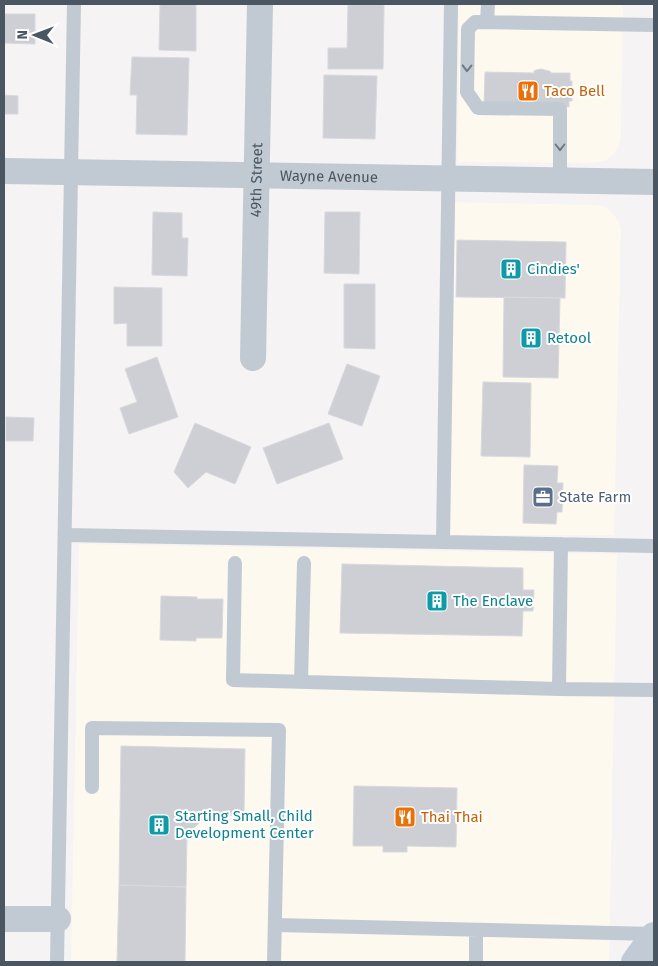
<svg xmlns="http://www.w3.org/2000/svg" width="658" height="966" viewBox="0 0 658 966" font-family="'Fira Sans',sans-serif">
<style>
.commercial{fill:#fdf9ef}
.building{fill:#cdcfd5;stroke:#d7d9de}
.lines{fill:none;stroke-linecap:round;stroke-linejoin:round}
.service{stroke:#c1cad2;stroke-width:14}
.minor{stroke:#c1cad2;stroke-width:26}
.secondary{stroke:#c1cbd6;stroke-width:28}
.oneway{stroke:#6e7983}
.labels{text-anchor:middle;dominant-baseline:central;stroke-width:4;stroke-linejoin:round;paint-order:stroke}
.food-label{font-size:15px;fill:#c56008;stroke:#fff;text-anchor:start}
.street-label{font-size:15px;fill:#4a5661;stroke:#fff}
.culture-label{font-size:15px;fill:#0d838f;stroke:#fff;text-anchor:start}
.service-label{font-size:15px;fill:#4e5e75;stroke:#fff;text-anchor:start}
</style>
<rect width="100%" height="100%" fill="#f5f3f3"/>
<path class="commercial" d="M459 4H623L621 136 619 146 615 153 605 161 592 163 458 162Z
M454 202 598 205 607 208 614 215 619 222 621 231 614 535H450Z
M79 544 617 554 609 962H71Z"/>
<path class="building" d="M160 4H196V51L159 50Z
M348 5H384L383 69H328V48H347Z
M4 14H35V44L4 43Z
M132 57 189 58 187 135 136 134 137 95H130Z
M541 69 549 71 551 72V73H570V81H572V101H569V107L484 105 485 72 534 73V71L536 70Z
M324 75 377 76 375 139 323 138Z
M4 95 18 96V114H4Z
M153 212 182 213V238H188L187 276 152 275Z
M325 212H360L359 274 324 273Z
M457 240 566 242 565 298 456 297Z
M344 284H375V349L344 348Z
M114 287 162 288V346H127V323L114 324Z
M504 297 560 298 558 378 503 377Z
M157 357 178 417 129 434 120 408 137 402 125 369Z
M347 364 380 376 362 426 328 414Z
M483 382 531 383 530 457 481 456Z
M6 417 34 418 33 441H6Z
M195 423 251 447 235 484 206 472 188 488 174 472Z
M329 423 343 459 277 484 263 448Z
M524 465 558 466 557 483H563L562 512H557L556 524 523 523Z
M342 564 523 568V590H534L533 611H523L522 636 340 633Z
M161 596 197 597V599H223L222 638H196V641L160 640Z
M121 746 245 749 244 815H208L187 834 186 887 119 885Z
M354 786 457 788 456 847 407 846V852H383V846H353Z
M119 885 186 887 185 962H117Z"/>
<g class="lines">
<path class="service" d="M487 22 488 4
M560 181V109L478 108 467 92 468 29 475 22 654 25
M65 535 654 546
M443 542 451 4
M235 563 233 680 559 689 654 690
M301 682 304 563
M559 689 561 544
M92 787V728L279 730 274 962
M275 925 654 934
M57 962 74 4
M476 962V930"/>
<g class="minor">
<path id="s1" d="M4 171 654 182"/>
<path id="s2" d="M253 358 260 4"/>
<path d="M4 919H58"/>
</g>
<path class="secondary" d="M635 962 654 936"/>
</g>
<defs><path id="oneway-chevron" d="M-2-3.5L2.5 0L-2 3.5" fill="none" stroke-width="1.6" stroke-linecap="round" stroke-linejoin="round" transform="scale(1.25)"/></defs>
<g class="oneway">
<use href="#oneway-chevron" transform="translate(467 68) rotate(91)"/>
<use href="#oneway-chevron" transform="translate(560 147) rotate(90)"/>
</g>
<defs>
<g id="restaurant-square" transform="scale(1.125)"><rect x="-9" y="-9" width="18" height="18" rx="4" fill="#e8710a" stroke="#fff"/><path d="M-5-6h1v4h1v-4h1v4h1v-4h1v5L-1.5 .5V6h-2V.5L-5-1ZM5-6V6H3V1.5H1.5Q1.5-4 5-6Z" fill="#fff"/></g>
<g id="building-square" transform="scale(1.125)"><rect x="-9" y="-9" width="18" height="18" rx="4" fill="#0f9aa8" stroke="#fff"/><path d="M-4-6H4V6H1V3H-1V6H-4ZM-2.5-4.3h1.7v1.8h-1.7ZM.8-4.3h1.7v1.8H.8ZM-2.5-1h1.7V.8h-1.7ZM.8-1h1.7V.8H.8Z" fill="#fff"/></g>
<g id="office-square" transform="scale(1.125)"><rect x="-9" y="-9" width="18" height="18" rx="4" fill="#5c6f8a" stroke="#fff"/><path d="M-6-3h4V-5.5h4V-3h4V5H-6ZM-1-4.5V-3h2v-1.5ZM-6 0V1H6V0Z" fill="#fff"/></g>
</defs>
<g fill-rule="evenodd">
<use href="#restaurant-square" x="528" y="91"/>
<use href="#building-square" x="511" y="269"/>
<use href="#building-square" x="531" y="338"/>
<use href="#office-square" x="543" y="497"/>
<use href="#building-square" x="437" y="601"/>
<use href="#restaurant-square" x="405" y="817"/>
<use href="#building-square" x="159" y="825"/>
</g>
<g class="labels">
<g class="food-label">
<text x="544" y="91">Taco Bell</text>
<text x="421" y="817">Thai Thai</text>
</g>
<g class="street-label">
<text stroke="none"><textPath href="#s1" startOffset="325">Wayne Avenue</textPath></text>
<text stroke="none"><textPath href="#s2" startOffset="178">49th Street</textPath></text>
</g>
<g class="culture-label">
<text x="527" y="269">Cindies'</text>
<text x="547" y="338">Retool</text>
<text x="453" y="601">The Enclave</text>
<text x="175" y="816">Starting Small, Child<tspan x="175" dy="17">Development Center</tspan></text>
</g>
<g class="service-label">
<text x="559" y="497">State Farm</text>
</g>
</g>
<rect width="658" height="966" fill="none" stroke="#4a5661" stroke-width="10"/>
<g transform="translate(35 35) rotate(271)" stroke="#ffffff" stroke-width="4" paint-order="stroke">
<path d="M0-4L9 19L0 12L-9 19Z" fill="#4a5661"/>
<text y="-8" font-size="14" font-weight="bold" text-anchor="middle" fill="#4a5661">N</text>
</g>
</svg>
